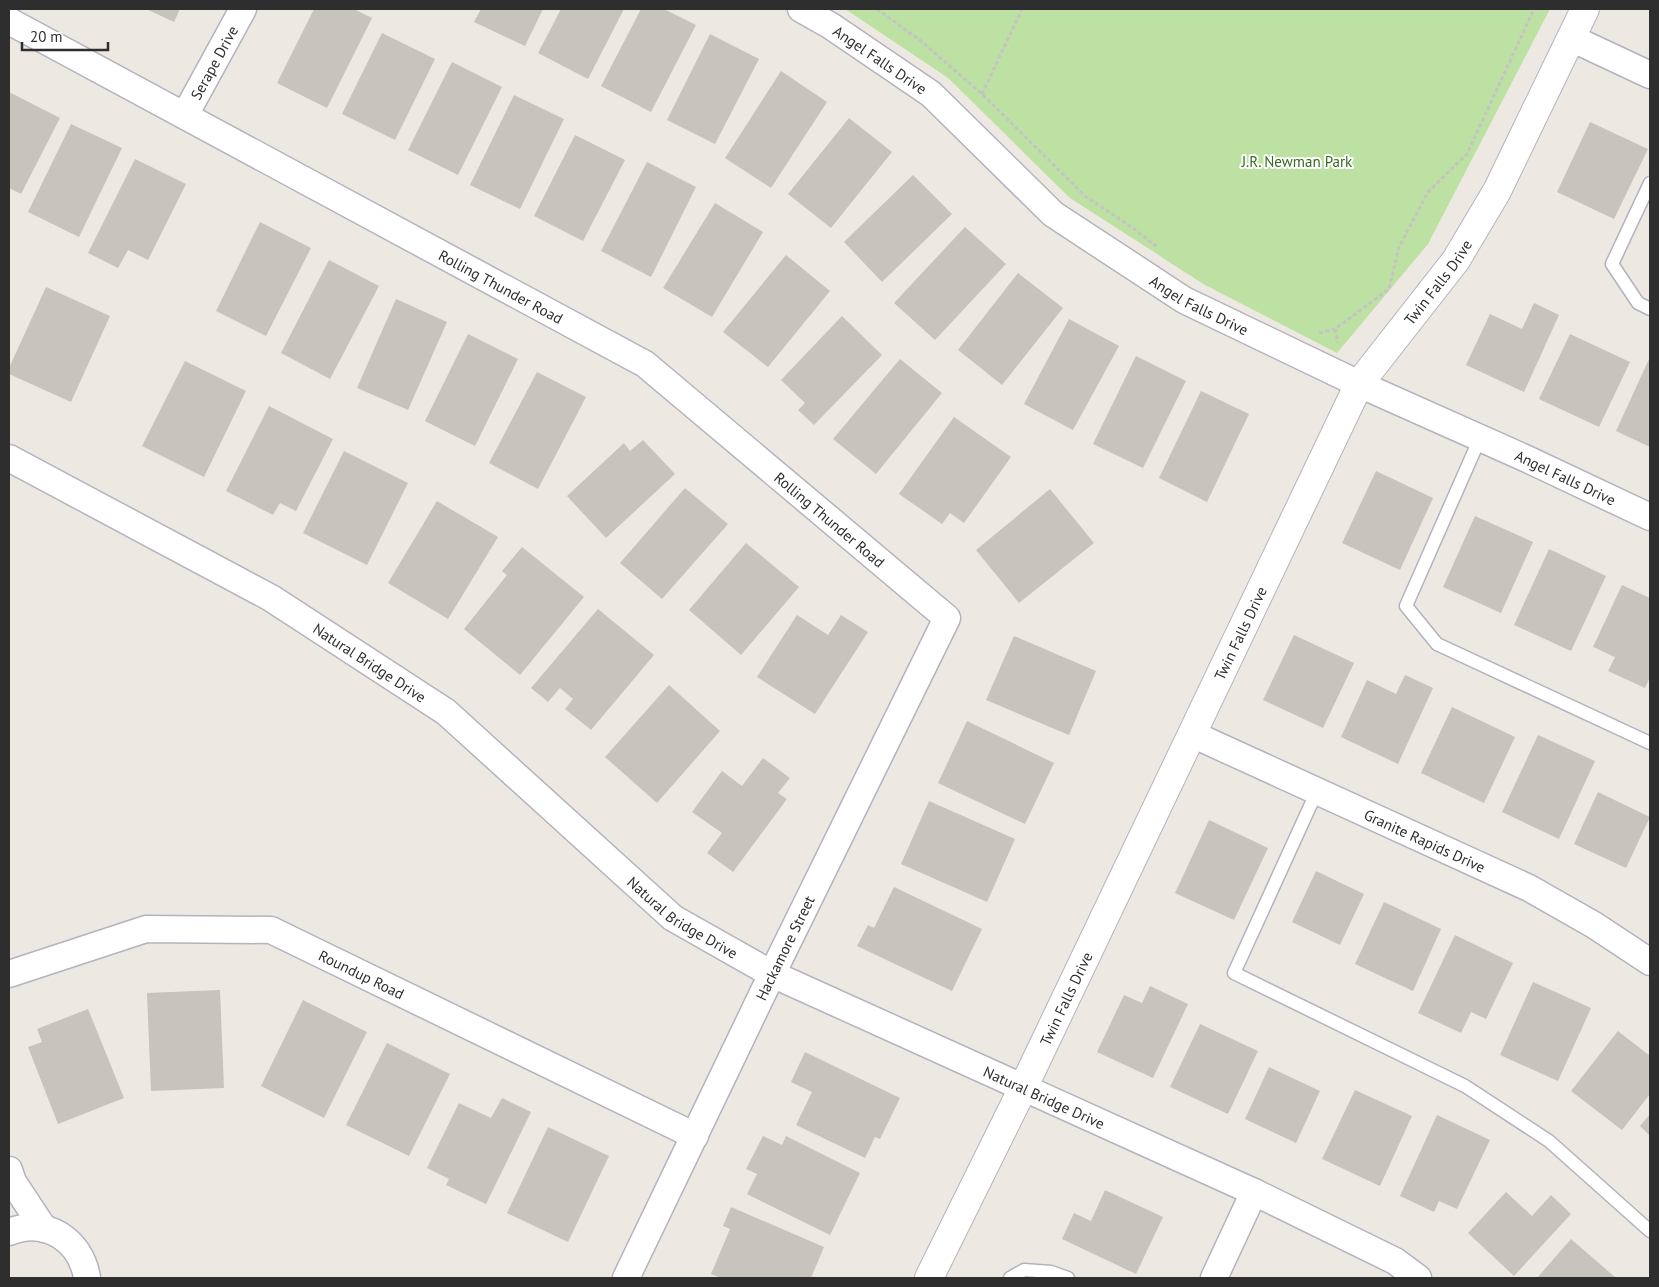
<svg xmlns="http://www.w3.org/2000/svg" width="1659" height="1287" viewBox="0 0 1659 1287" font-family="'PT Sans',sans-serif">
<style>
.green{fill:#bce1a2}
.building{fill:#c7c3bd}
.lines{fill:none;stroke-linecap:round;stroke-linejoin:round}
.service-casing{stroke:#b2b4bd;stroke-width:15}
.minor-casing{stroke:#b2b4bd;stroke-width:29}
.tertiary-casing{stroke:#b2b4bd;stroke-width:30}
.path{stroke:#c4c4c4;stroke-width:3;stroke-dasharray:4 2.5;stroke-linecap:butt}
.service{stroke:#fff;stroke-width:12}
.minor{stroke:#fff;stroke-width:26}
.tertiary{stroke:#fff;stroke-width:28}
.labels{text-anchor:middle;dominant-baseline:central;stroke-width:4;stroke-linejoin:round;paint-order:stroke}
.street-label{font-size:15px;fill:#2e2e2e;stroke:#fff}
.park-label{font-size:15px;fill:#346a1f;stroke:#fff}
</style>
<rect width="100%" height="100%" fill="#eee8e2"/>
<path class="green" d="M845 9H1550L1428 244 1337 353 1205 285 1070 198 948 78Z"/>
<path class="building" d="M146 9H180L174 22Z
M314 9H354L372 18 327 108 277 83Z
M481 9H543L525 46 474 22Z
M561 9H624L588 79 538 53Z
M641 9H664L696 25 651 112 601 86Z
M382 33 435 59 395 140 342 114Z
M710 34 759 59 715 144 667 120Z
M452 62 502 87 458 175 408 150Z
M781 71 827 102 771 188 725 158Z
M9 92 60 118 21 194 9 188Z
M514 95 564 119 520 209 470 185Z
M849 118 892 152 831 228 788 194Z
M1590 122 1648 149 1614 219 1557 192Z
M71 124 122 148 79 237 28 212Z
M575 135 625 160 583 241 534 216Z
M135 159 186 184 148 260 128 250 118 268 88 253Z
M647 162 696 187 651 277 601 251Z
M913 175 952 214 882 282 844 242Z
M715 203 763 232 712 317 663 288Z
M260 222 311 248 266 336 216 311Z
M965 227 1006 264 935 340 894 303Z
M786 255 830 291 768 367 723 332Z
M329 260 379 286 330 379 281 353Z
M1018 273 1063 308 1002 385 958 350Z
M46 287 110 316 71 402 9 374V368Z
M396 299 447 322 408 410 357 388Z
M1534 303 1559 315 1524 392 1466 365 1490 314 1522 329Z
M842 316 882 355 814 425 798 410 805 403 781 380Z
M1069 319 1119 346 1073 430 1024 404Z
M468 334 518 359 475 446 425 421Z
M1570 334 1630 362 1599 427 1539 399Z
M1136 356 1186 381 1143 468 1093 444Z
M1650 357V447L1616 431Z
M900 359 942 393 876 474 833 439Z
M185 361 246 391 204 477 142 446Z
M537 372 586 397 538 489 489 463Z
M1201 391 1249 414 1207 502 1159 478Z
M269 406 333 439 296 511 280 503 273 515 226 491Z
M954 417 1011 457 964 523 950 513 942 524 899 494Z
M643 440 675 474 606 538 567 496 624 443 630 451Z
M344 451 408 483 367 565 303 533Z
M1376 471 1433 498 1400 570 1342 543Z
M685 488 728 524 662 599 620 563Z
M1050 489 1094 543 1019 603 976 550Z
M437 501 498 537 448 619 388 583Z
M1475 516 1533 542 1501 613 1443 587Z
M746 543 799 587 741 655 689 610Z
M522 547 584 597 520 675 464 629 507 575 502 571Z
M1549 549 1606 576 1571 651 1514 625Z
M1622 585 1650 598V677L1645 688 1608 671 1615 657 1593 647Z
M598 609 654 655 591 730 565 709 573 699 560 688 548 702 531 688Z
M797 615 828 635 841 615 868 632 815 714 757 677Z
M1294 635 1354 663 1323 728 1263 700Z
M1014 636 1096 671 1069 735 986 700Z
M1405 675 1433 688 1398 764 1341 737 1367 680 1396 694Z
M669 685 720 731 657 803 605 757Z
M1452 707 1515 737 1484 803 1421 773Z
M967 721 1054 763 1025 824 938 783Z
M1538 735 1595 761 1559 839 1502 812Z
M763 758 790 778 778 793 787 799 733 872 707 853 722 833 692 812 722 771 742 786Z
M1598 792 1650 817 1626 868 1574 844Z
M929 801 1015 839 987 902 901 864Z
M1209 820 1268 848 1234 920 1175 893Z
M1316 871 1364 894 1340 945 1292 922Z
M894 887 982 929 952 991 857 946 868 925 874 928Z
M1384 902 1441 929 1413 991 1355 964Z
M1455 935 1513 963 1486 1019 1471 1012 1461 1033 1418 1013Z
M1533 982 1591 1008 1558 1081 1500 1055Z
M1150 986 1188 1004 1153 1078 1097 1052 1124 995 1142 1003Z
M220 990 224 1088 151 1091 147 993Z
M303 1000 367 1032 324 1118 261 1086Z
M88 1009 124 1098 58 1124 28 1047 42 1042 37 1029Z
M1200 1024 1258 1051 1228 1114 1170 1087Z
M1618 1031 1650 1056V1094L1622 1130 1571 1091Z
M387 1043 450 1074 409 1156 346 1125Z
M805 1052 900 1098 880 1139 875 1137 865 1158 796 1125 812 1092 791 1082Z
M1269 1067 1320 1091 1296 1143 1245 1119Z
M1355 1090 1412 1116 1380 1186 1322 1159Z
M502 1098 531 1112 486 1204 446 1185 449 1179 427 1168 459 1103 491 1118Z
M1650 1114V1136L1640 1126Z
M1437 1115 1490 1140 1457 1209 1439 1201 1434 1212 1400 1196Z
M548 1127 609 1156 568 1242 507 1213Z
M763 1136 782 1145 786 1136 860 1173 830 1235 747 1194 757 1174 746 1169Z
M1105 1190 1163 1217 1136 1274 1062 1239 1074 1213 1091 1221Z
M1506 1192 1532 1216 1551 1195 1571 1214 1514 1276 1468 1233Z
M731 1207 824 1247 811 1278H721L711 1274 730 1229 723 1226Z
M1571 1239 1616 1278H1537Z"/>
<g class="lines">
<g class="service-casing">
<path id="service" d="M1650 183 1612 264 1638 303 1650 309
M1480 438 1406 606 1437 644 1650 743
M1317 791 1234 973 1465 1086 1549 1141 1650 1231
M1010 1278 1024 1270 1051 1272 1068 1278"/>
</g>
<g class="minor-casing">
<g id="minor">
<path id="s1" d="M801 9 831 26 931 94 1053 214 1184 300 1359 384 1527 459 1650 517"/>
<path id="s2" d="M9 21 645 364 947 618 772 974 626 1278"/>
<path d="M1571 38 1650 75"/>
<path id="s3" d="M185 115 243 9"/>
<path id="s4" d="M9 458 271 598 446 712 673 918 772 974 1254 1192 1395 1261 1418 1278"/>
<path id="s5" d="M1192 734 1529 888 1594 925 1650 962"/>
<path id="s6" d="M9 974 146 929 271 930 695 1136"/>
<path d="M9 1170 13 1182 44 1229"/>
<path d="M9 1232C46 1217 81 1240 87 1278"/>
<path d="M1214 1278 1254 1192"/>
</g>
</g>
<g class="tertiary-casing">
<g id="tertiary">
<path id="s7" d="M929 1278 1023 1088 1359 384 1456 260 1497 191 1585 9"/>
</g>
</g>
<path class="path" d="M877 9 921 41 982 94 1085 196 1133 228 1156 246
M982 94 1022 9
M1335 329 1338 343
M1319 333 1335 329 1389 289 1399 247 1428 192 1467 154 1534 9"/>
<use href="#service" class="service"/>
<use href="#minor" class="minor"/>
<use href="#tertiary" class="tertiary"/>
</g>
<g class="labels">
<g class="street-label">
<text stroke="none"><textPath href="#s1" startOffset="94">Angel Falls Drive</textPath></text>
<text stroke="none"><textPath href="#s3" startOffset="60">Serape Drive</textPath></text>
<text stroke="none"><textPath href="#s7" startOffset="1121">Twin Falls Drive</textPath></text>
<text stroke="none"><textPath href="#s2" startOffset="559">Rolling Thunder Road</textPath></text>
<text stroke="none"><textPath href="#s1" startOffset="499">Angel Falls Drive</textPath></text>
<text stroke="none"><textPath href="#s1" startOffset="904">Angel Falls Drive</textPath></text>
<text stroke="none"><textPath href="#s2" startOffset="964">Rolling Thunder Road</textPath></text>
<text stroke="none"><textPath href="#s7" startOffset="716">Twin Falls Drive</textPath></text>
<text stroke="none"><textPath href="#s4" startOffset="415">Natural Bridge Drive</textPath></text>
<text stroke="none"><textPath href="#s5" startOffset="256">Granite Rapids Drive</textPath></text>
<text stroke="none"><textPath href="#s4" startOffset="820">Natural Bridge Drive</textPath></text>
<text transform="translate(785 948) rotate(-64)">Hackamore Street</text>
<text stroke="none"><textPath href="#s6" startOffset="370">Roundup Road</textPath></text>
<text stroke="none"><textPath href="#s7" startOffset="311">Twin Falls Drive</textPath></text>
<text stroke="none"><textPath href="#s4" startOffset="1225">Natural Bridge Drive</textPath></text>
</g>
<g class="park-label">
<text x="1297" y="161">J.R. Newman Park</text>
</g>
</g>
<rect width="1659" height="1287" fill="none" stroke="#2e2e2e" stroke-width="20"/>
<path d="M22 42v8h86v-8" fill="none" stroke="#2e2e2e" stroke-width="2.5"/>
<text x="30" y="42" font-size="15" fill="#2e2e2e" stroke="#ffffff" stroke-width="4" paint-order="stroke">20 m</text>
</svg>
